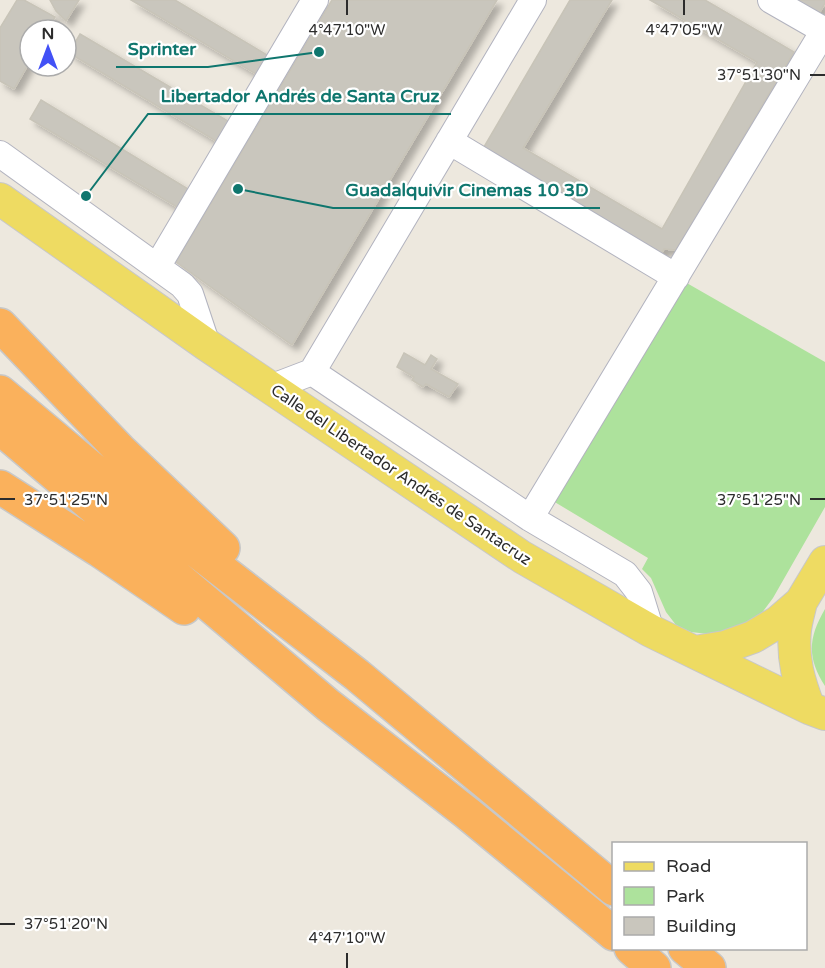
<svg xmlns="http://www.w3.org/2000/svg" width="825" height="968" viewBox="0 0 825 968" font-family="'Varela Round',sans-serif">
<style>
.green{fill:#ade29c}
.building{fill:#c9c6bd;stroke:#c8c4b8;stroke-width:1.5;filter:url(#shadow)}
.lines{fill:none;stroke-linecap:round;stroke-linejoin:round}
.minor-casing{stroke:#b2b3bf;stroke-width:28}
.major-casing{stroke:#c8c8c8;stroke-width:34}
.highway-casing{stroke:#c8c8c8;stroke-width:36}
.minor{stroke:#fff;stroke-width:26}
.major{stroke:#eedb62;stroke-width:32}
.highway{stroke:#fab15c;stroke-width:33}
.ticks{fill:none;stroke:#2c2c2c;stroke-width:2}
.labels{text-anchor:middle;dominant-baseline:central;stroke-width:4.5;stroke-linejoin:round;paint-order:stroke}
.street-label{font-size:16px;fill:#2c2c2c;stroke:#fff}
.ticks-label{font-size:15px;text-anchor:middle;fill:#2c2c2c;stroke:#fff;stroke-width:4.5;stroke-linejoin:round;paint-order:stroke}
.leader{fill:none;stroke:#0f766e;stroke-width:2}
.callout-dot{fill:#0f766e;stroke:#fff;stroke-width:2}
.callout-label{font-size:18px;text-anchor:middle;font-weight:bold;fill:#0f766e;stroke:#fff;stroke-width:4.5;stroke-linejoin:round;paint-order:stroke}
</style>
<defs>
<filter id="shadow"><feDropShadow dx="5.5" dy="5.5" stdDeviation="3" flood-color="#0004"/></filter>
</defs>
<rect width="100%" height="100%" fill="#ede8de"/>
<path class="green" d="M664 270 825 362V507L773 598 761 614 742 626 723 632 708 634 691 632 676 625 666 612 651 578 642 569 648 558 533 489Z
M825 609V686C807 658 808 638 825 609Z"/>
<path class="building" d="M17 0H24L55 17 48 30H30V61L14 89 0 81V28Z
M50 0H79L66 21 56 11Z
M131 0H175L272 58 261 77Z
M332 0H497L292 345 176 262Z
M570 0H612L523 148 662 229 757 62 650 0H705L794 52 676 250 664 249 660 256 481 152Z
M793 0H825V3L818 15Z
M80 34 233 124 221 144 69 53Z
M41 100 193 192 182 210 30 119Z
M404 353 425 365 431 355 437 359 431 369 458 384 449 397 426 384 423 387 412 380 414 377 397 367Z"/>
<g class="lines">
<g class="minor-casing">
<path id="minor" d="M771 0 825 31
M449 141 676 277
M0 154 182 285 190 294 207 345
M157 267 315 0
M312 372 530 518 625 574 639 592 651 631
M270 388 312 372 533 0
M530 518 825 29"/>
</g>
<g class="major-casing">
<path id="major" d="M0 199 207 345 522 557 651 631 809 708 825 714
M801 602C799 611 796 621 795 630 792 659 799 682 809 708
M695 652 725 647 753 637 778 622 801 602 825 562"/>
</g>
<g class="highway-casing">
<path id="highway" d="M0 325 120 450 223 548
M0 392 109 483 357 675 614 889
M0 428 328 705 467 813 614 934
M0 487 99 550 184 608
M631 948 654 968
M685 948 709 968"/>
</g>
<use href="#minor" class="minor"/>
<use href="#major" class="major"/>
<use href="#highway" class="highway"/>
</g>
<path class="ticks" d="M347 0V15M684 0V15M810 75H825M0 499H15M810 499H825M0 924H15M347 953V968"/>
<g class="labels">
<g class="street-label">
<text transform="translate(401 475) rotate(34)">Calle del Libertador Andrés de Santacruz</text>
</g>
</g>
<g class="ticks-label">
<text x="347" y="35">4°47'10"W</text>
<text x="684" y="35">4°47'05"W</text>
<text x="759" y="80">37°51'30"N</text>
<text x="66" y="505">37°51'25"N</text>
<text x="759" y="505">37°51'25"N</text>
<text x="66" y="929">37°51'20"N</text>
<text x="347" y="943">4°47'10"W</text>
</g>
<path class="leader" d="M319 52L208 67H116M86 196L148 114H451M238 189L333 208H600"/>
<g class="callout-dot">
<circle cx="319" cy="52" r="6"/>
<circle cx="86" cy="196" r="6"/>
<circle cx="238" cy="189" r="6"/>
</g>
<g class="callout-label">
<text x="162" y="55">Sprinter</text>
<text x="300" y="102">Libertador Andrés de Santa Cruz</text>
<text x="467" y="196">Guadalquivir Cinemas 10 3D</text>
</g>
<rect x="612" y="842" width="195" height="108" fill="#ffffff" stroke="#ababab" stroke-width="1.5"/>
<rect x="624" y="862" width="30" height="9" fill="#eedb62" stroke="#ababab" stroke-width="1.5"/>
<text x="666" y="872" font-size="18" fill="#2c2c2c">Road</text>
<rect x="624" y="887" width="30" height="18" fill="#ade29c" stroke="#ababab" stroke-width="1.5"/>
<text x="666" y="902" font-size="18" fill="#2c2c2c">Park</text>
<rect x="624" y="917" width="30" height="18" fill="#c9c6bd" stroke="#ababab" stroke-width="1.5"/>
<text x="666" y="932" font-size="18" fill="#2c2c2c">Building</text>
<g transform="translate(48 48)"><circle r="28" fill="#ffffff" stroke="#ababab" stroke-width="1.5"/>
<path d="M0-4.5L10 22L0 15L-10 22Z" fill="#4251f6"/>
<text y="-9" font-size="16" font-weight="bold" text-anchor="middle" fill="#2c2c2c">N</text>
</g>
</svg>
